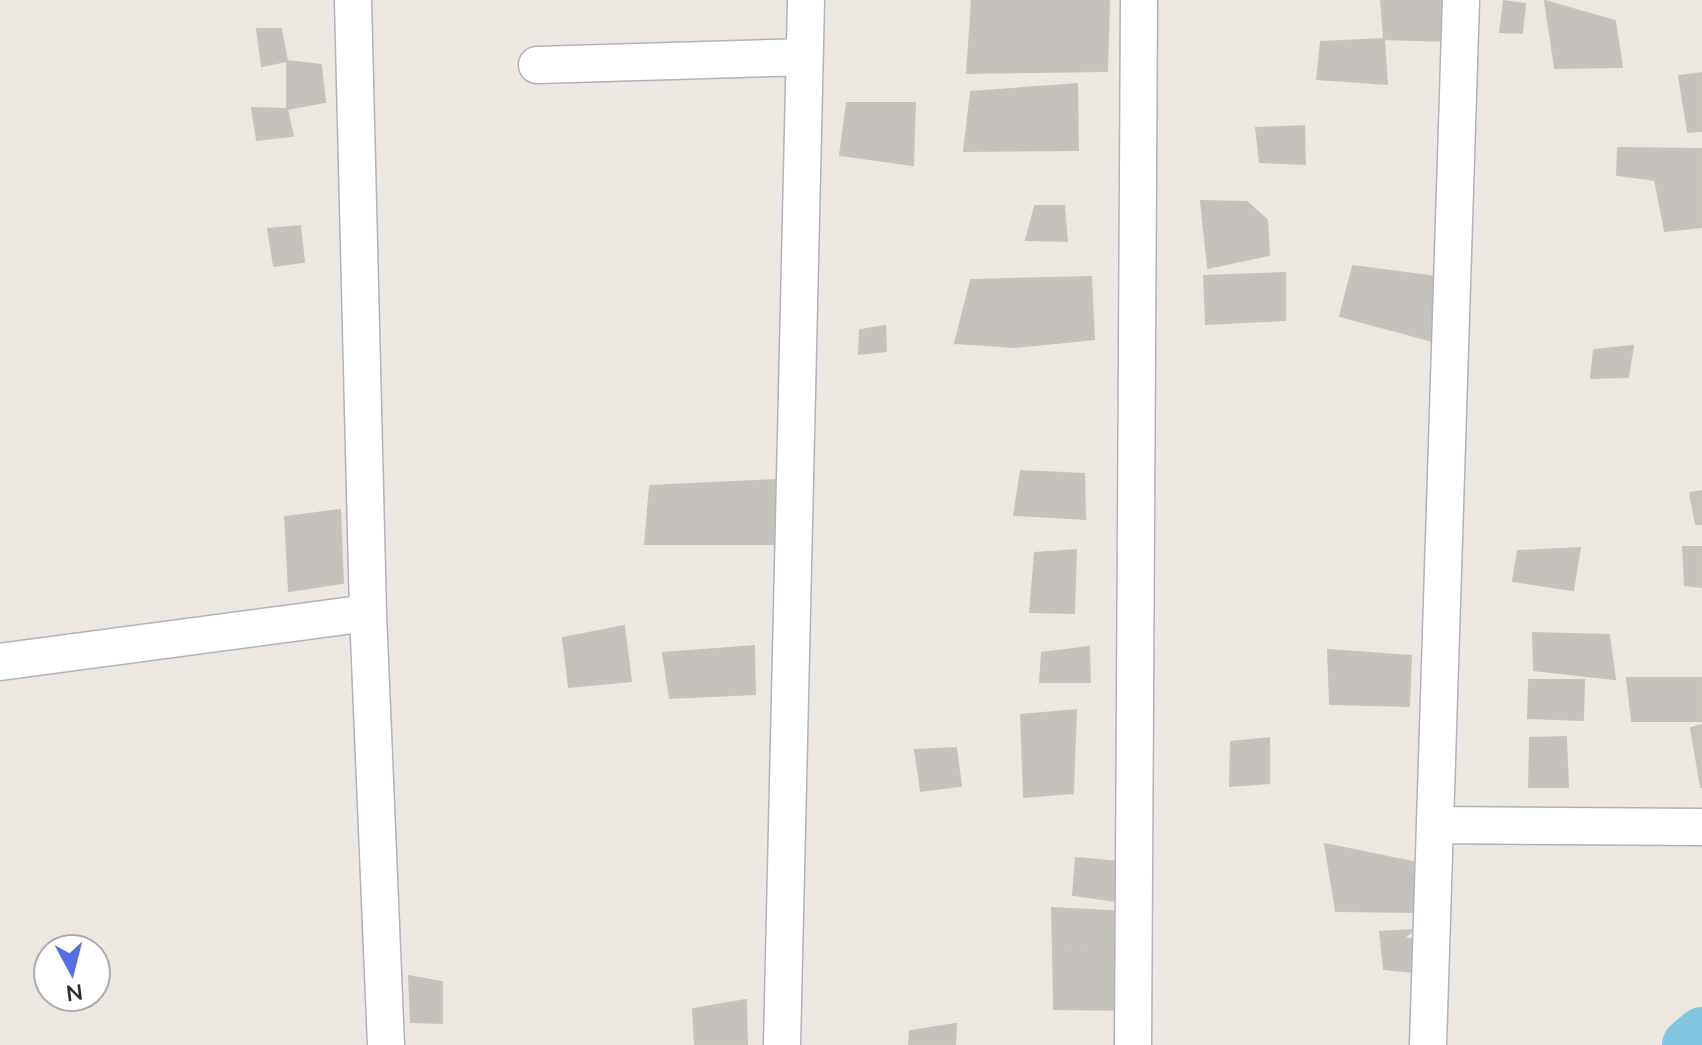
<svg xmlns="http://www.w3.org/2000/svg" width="1702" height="1045" viewBox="0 0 1702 1045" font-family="Mulish,sans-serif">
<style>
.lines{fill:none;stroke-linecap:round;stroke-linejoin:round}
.river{stroke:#82c5e0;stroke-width:54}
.building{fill:#c5c1bc;stroke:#c8c3ba;stroke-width:2}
.street-casing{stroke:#b1b2bb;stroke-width:39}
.street{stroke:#fff;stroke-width:36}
</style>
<rect width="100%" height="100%" fill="#ece7e1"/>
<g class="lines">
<path class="river" d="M1689 1045 1702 1034"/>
</g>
<path class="building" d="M972 0H1109L1107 71 967 73Z
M1381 0H1441L1445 41 1384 39Z
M1504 1 1525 4 1522 33 1500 32Z
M1545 1 1615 21 1622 67 1555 68Z
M257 29H281L287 61 262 66Z
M1384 39 1387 84 1317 79 1321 42Z
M287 61 321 65 325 102 287 109Z
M1702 73V131L1688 132 1679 76Z
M1077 84 1078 150 964 151 971 92Z
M847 103H915L913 165 840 155Z
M252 108 287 109 293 136 257 140Z
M1304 126 1305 164 1260 162 1256 128Z
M1618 148 1702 149V227L1665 231 1655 180 1617 175Z
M1201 201 1247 202 1267 220 1269 255 1208 268Z
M1035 206H1064L1067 241 1026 240Z
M300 226 304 262 274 266 268 229Z
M1353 266 1436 277V342L1340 316Z
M1285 273V320L1206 324 1204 276Z
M1091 277 1094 339 1015 347 955 343 971 280Z
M885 326 886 351 859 354 860 330Z
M1633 346 1628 377 1591 378 1594 350Z
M1021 471 1084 474 1085 519 1014 515Z
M776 480 774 544H645L650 486Z
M1702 491V524H1696L1690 493Z
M340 510 343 583 289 591 285 517Z
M1683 547H1702V587L1685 585Z
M1580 548 1573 590 1513 581 1518 551Z
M1076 550 1074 613 1030 612 1035 553Z
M624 626 631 681 569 687 563 638Z
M1533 633 1609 635 1615 679 1534 670Z
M754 646 755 694 670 698 663 653Z
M1089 647 1090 682H1040L1042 653Z
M1328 650 1411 656 1409 706 1330 704Z
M1627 678H1702V721H1632Z
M1529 680H1584L1583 720 1528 718Z
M1076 710 1073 793 1024 797 1021 715Z
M1702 725V787H1701L1691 728Z
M1566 737 1568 787H1529L1530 738Z
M1269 738V783L1230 786 1231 742Z
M956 748 961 786 921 791 915 750Z
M1325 844 1413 862 1418 912 1336 911Z
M1076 858 1131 863V903L1073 895Z
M1052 908 1127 912 1125 948 1053 952Z
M1413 930 1402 940 1414 938 1411 972 1384 969 1380 932Z
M1125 948 1124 1010 1054 1009 1053 952Z
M409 976 442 982V1023L411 1022Z
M746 1000 747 1045H695L693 1009Z
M956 1024 955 1045H909L910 1031Z"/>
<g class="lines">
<g class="street-casing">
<path id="street" d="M353 0 368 613 386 1045
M537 65 804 57
M0 662 368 613
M1436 825 1702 827
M782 1045 806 0
M1133 1045 1139 0
M1428 1045 1461 0"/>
</g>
<use href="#street" class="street"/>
</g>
<g transform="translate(72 973) rotate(173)"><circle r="38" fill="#ffffff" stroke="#ababab" stroke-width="2"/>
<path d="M0-6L14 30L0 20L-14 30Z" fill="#566ee4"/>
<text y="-12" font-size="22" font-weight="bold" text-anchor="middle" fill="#2c2c2c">N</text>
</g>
</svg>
